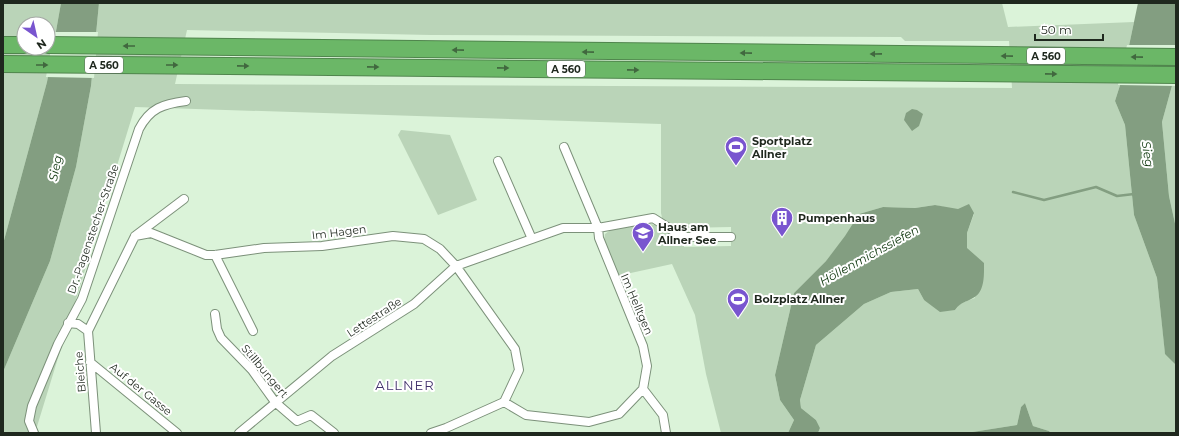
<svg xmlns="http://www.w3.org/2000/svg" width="1179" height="436" viewBox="0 0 1179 436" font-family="Montserrat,sans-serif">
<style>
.green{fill:#bad4b8;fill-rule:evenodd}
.water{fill:#839e81}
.pier{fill:#dbf3d9}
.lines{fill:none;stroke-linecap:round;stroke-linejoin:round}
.stream{stroke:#839e81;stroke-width:2.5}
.street-casing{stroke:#7c917a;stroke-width:10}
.highway-casing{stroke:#50854d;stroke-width:18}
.street{stroke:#fff;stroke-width:8}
.highway{stroke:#6bb767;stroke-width:16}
.oneway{fill:#41683f}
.labels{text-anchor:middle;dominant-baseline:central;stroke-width:4;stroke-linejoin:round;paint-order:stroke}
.shield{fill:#fff;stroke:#626862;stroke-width:1}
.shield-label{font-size:10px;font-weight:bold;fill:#1f281e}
.poi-label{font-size:11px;font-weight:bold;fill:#1f281e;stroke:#fff;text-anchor:start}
.street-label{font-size:11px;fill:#1f281e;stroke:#fff}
.water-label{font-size:12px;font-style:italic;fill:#0c350b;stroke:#fff}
.quarter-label{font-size:13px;letter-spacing:1px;fill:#40306b;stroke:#fff}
</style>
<rect width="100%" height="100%" fill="#dbf3d9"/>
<path class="green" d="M3 3H61L47 82 3 244ZM24 24H48V48H24Z
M99 3H1002L1008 27 1134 22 1122 79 1115 101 1125 125 1134 215 1157 278 1165 353 1176 365V433H1051L1049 431 1033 426 1025 403 1021 407 1017 425 966 433H818L820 428 816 420 801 408 800 400 816 345 864 304 891 292 918 289 924 300 955 310 961 303 975 298 967 248V233L974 214 935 205 915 208 883 207 859 214 846 236 826 261 794 293 775 375 780 400 794 420 788 433H721L706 374 695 315 672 264 617 276 604 241 605 234 612 229 646 223 664 227 661 213V124L135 107 35 433H3V372L50 261 76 167 91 86ZM187 30 431 35 901 37 905 41H1009L1012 88 175 84ZM683 228 731 227V235H683ZM684 239H731V246L684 247Z
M1176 56V228L1169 196 1162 122 1173 82Z
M401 130 450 135 477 200 438 215 398 135Z"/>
<path class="water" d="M61 3H99L91 86 76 167 50 261 3 372V244L47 82Z
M1138 3H1176V56L1173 82 1162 122 1169 196 1176 228V365L1165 354 1157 278 1134 215 1125 125 1115 101 1122 79Z
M912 109 917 110 923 114 919 126 912 131 904 120 906 113Z
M969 204 974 213 967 233V248L984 263C984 275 985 292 973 298 965 303 962 301 955 310L940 312 924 300 918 289 891 292 864 304 816 345 800 400 801 408 816 420 820 428 818 433H788L794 420 780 400 775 375 794 293 826 261 845 236 859 214 883 207 915 208 935 205 958 209Z
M1025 403 1033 426 1049 431 1051 433H966L1017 425 1021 407Z"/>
<path class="pier" d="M54 32H98L94 78 46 77Z
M1127 45H1176L1175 86 1118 85Z"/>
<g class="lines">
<path class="stream" d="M1013 192 1044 200 1096 187 1117 196 1134 194"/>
<g class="street-casing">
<path id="street" d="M498 161 532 239
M135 236 151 233 206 255H215L264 248 322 246 393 236 424 239 440 249 456 266 515 349 519 370 504 402 446 428 431 433
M215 255 253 331
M215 314 217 329 221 338 252 370 275 402 297 421 311 415 334 433
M68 323 78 324 88 331 96 433
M88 331 135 236 184 199
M90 362 177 433
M643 389 663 415 666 433
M504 402 526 415 589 422 619 414 643 389 647 366 643 346 599 238 598 228 564 147
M34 433 29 421 32 406 58 344 82 299 139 129C150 108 163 104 186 101
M239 433 332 356 414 304 456 266 563 228H598L653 218 683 237H731"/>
</g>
<g class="highway-casing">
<path id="highway" d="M3 45H24
M48 45 1176 57
M3 64 1176 75"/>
</g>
<use href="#street" class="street"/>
<use href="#highway" class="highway"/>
</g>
<defs><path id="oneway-solid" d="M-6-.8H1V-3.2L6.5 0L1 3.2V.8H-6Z"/></defs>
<g class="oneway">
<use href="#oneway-solid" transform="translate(129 46) rotate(-180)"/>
<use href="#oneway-solid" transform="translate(458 50) rotate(-179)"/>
<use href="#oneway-solid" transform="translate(588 52) rotate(-179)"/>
<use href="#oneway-solid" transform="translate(746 53) rotate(-179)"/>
<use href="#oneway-solid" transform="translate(876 54) rotate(179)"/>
<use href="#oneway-solid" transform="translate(1007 56) rotate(-179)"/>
<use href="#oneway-solid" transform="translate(1137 57) rotate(-179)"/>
<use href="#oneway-solid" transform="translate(42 65)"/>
<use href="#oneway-solid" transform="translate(172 65)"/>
<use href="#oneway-solid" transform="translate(243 66) rotate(1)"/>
<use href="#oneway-solid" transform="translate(373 67) rotate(1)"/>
<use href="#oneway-solid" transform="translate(503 68) rotate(1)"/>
<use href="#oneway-solid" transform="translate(633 70) rotate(1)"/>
<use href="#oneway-solid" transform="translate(1051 74) rotate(1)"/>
</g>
<defs>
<g id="stadium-pin" transform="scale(1.15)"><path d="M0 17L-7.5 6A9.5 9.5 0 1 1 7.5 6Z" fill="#7955cf" stroke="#fff"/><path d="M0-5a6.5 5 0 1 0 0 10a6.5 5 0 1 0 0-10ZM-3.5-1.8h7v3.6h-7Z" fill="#fff"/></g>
<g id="building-pin" transform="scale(1.15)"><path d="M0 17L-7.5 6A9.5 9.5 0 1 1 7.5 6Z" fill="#7955cf" stroke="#fff"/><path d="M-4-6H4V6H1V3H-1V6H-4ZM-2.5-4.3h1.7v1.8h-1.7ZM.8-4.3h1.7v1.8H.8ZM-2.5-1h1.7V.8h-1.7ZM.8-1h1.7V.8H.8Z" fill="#fff"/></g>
<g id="school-pin" transform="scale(1.15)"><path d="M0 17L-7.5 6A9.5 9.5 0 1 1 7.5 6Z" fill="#7955cf" stroke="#fff"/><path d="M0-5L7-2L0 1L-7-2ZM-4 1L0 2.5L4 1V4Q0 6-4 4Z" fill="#fff"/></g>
</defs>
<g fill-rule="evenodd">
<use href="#stadium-pin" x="736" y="147"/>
<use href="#building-pin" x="782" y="218"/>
<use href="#school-pin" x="643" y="233"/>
<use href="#stadium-pin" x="738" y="299"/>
</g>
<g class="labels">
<g class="shield">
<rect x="1027" y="48" width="38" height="16" rx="3"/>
<rect x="85" y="57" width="38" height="16" rx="3"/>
<rect x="547" y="61" width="38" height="16" rx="3"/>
</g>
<g class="shield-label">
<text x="1046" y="56">A 560</text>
<text x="104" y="65">A 560</text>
<text x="566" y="69">A 560</text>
</g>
<g class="poi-label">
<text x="752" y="141">Sportplatz<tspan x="752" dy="13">Allner</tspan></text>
<text x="798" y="218">Pumpenhaus</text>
<text x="658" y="227">Haus am<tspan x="658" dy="13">Allner See</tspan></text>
<text x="754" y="299">Bolzplatz Allner</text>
</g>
<g class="street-label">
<text transform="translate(93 229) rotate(-71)">Dr.-Pagenstecher-Straße</text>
<text transform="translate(339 232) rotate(-7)">Im Hagen</text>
<text transform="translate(637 304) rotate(67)">Im Helltgen</text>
<text transform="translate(374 317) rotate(-33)">Lettestraße</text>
<text transform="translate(265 371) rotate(50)">Stillbungert</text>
<text transform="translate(80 372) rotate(-95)">Bleiche</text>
<text transform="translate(141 389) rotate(39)">Auf der Gasse</text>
</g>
<g class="water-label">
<text transform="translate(1148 154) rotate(82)">Sieg</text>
<text transform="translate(55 168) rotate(-78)">Sieg</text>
<text transform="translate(869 255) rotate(-29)">Höllenmichssiefen</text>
</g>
<g class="quarter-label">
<text x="405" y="385">ALLNER</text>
</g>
</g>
<rect width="1179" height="436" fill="none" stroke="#1f281e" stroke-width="8"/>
<g transform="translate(36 36) rotate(146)"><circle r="19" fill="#ffffff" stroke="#a5a9a5"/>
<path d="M0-3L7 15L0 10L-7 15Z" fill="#7955cf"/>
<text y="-6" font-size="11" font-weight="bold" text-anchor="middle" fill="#1f281e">N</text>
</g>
<path d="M1035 34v6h68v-6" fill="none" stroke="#1f281e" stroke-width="2"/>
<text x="1041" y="34" font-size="12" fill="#1f281e" stroke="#ffffff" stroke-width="3" paint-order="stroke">50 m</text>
</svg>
